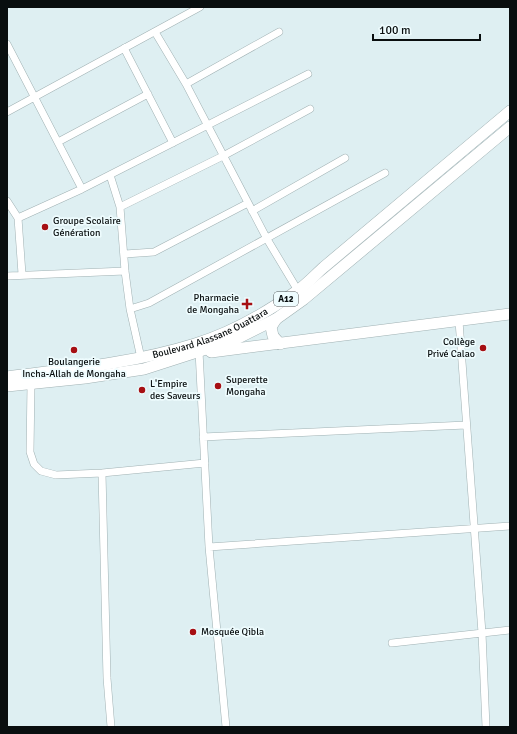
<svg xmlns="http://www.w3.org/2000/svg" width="517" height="734" viewBox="0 0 517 734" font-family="Signika,sans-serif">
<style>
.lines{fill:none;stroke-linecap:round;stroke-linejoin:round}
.street-casing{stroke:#a0b1b3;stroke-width:8}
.primary-casing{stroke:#a0b1b3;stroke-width:12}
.street{stroke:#fff;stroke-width:7}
.primary{stroke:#fff;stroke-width:11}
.poi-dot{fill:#a60f13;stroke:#eefcfe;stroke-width:1.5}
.labels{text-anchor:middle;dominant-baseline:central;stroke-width:3.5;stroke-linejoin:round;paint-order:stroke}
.shield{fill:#eefcfe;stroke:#4e5557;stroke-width:1}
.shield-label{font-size:9px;font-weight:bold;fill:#090e0f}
.poi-label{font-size:10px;fill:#090e0f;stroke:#eefcfe;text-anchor:start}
.street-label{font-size:10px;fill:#090e0f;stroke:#eefcfe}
</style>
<rect width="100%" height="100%" fill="#deeff2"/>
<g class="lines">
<g class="street-casing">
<path id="street" d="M155 32 186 84 267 239 300 294
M7 44 82 189
M124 48 173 143
M186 84 279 32
M7 112 200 7
M58 142 148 94
M110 175 120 207 125 271 130 309 141 358
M7 201 18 218 22 274
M120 207 223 156 310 109
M252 211 345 158
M18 218 82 189 308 74
M125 254 154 252 248 203
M7 276 125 271
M130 309 149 303 385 173
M459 321 482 633 486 727
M199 351 209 547 226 727
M31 384 30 452 34 464 41 471 56 475 102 473 205 463
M203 437 466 425
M102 473 107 678 111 727
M209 547 510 526
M392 643 510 630"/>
</g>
<g class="primary-casing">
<g id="primary">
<path d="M276 319 271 327 273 336 280 344"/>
<path d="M211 352 510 314"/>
<path id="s1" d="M7 377C70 369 134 363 195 344 231 333 266 313 297 291 307 284 315 275 324 267L510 111"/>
<path d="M7 386 85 378 144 369 234 340 276 319 304 299 510 127"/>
</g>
</g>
<use href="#street" class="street"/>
<use href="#primary" class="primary"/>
</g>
<g class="poi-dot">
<circle cx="45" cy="227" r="4"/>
<path d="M245 298h4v4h4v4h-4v4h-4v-4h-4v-4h4z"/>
<circle cx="483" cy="348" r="4"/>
<circle cx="74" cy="350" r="4"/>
<circle cx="218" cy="386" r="4"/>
<circle cx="142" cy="390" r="4"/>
<circle cx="193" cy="632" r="4"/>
</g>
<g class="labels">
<rect class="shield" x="274" y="292" width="24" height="14" rx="3"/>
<g class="shield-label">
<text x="286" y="299">A12</text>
</g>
<g class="poi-label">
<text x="53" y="221">Groupe Scolaire<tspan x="53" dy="12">Génération</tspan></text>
<text x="239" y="298" text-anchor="end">Pharmacie<tspan x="239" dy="12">de Mongaha</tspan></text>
<text x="475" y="342" text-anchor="end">Collège<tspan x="475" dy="12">Privé Calao</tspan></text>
<text x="74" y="362" text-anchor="middle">Boulangerie<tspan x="74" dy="12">Incha-Allah de Mongaha</tspan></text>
<text x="226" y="380">Superette<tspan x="226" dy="12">Mongaha</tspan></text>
<text x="150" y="384">L'Empire<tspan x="150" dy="12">des Saveurs</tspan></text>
<text x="201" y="632">Mosquée Qibla</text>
</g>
<g class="street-label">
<text stroke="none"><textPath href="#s1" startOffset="209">Boulevard Alassane Ouattara</textPath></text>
</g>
</g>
<rect width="517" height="734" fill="none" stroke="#090e0f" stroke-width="16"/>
<path d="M373 34v6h107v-6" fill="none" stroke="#090e0f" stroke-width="2"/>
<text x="379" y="34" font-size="12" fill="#090e0f" stroke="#eefcfe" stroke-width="3" paint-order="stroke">100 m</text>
</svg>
